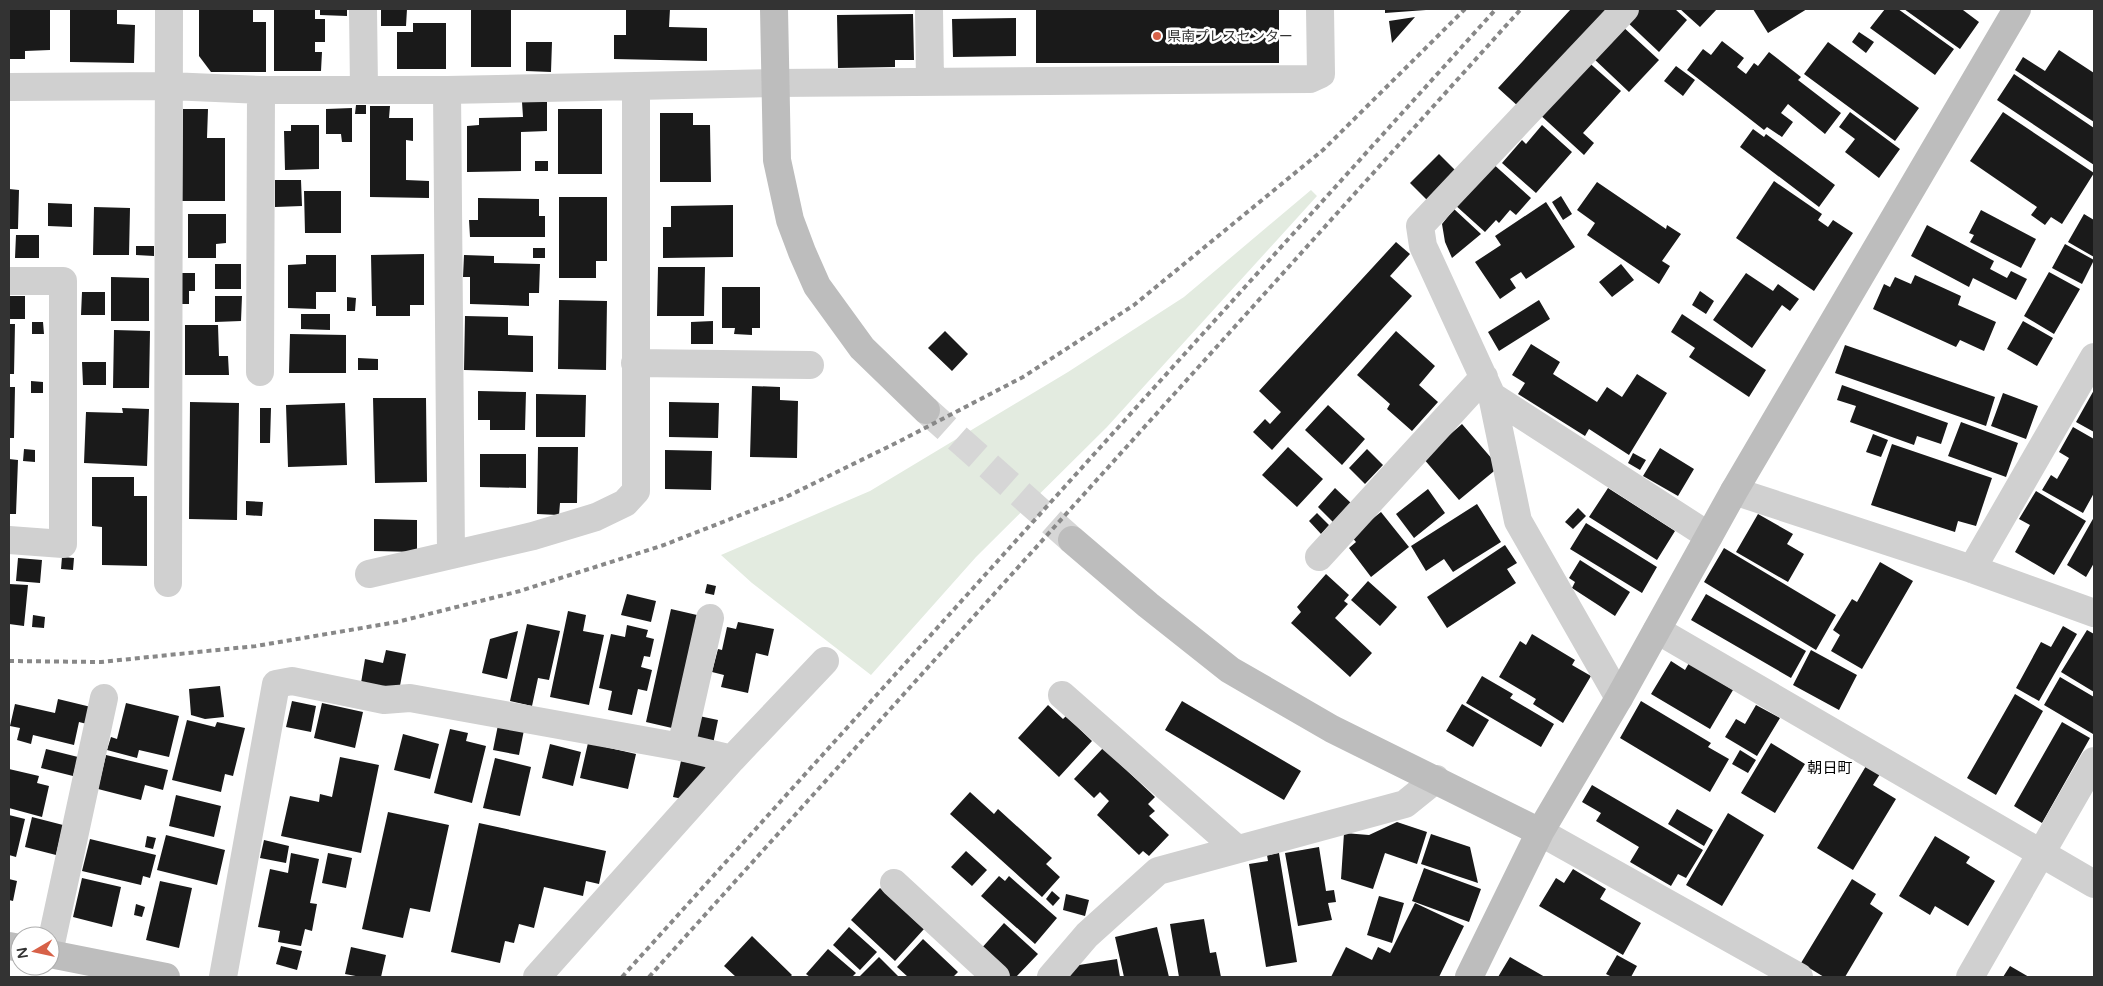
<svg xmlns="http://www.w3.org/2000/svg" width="2103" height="986" viewBox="0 0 2103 986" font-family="'Varela Round','Noto Sans JP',sans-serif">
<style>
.green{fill:#e3ebe0}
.building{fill:#1a1a1a}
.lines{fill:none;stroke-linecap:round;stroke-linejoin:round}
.secondary-tunnel{stroke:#d6d6d6;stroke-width:28;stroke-dasharray:28 14;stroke-linecap:butt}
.street{stroke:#d0d0d0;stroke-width:28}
.secondary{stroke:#bdbdbd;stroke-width:28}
.rail{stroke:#888;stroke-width:4;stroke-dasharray:5 4;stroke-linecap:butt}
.poi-dot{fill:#d76148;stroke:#fff;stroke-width:2}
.labels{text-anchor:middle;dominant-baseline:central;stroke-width:5;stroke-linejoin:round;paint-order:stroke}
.poi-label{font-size:14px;fill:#333;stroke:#fff;text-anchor:start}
.neighbourhood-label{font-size:15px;fill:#000;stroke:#fff}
</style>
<rect width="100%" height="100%" fill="#fff"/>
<path class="green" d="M1311 190 1317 196 1107 427 976 557 871 675 752 583 721 555 870 491 1068 372 1184 297Z"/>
<path class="building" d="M9 9H50V50L25 51V59H9Z
M70 9H117V24L135 25 134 63 70 62Z
M199 9H253V22H266V72H211L199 56Z
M274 9H315V19H325V42H315V52H322L321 71H274Z
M320 9H347V16L320 15Z
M381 9H407L406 26H381Z
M471 9H511V67H471Z
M626 9H670L669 27 707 28V61L614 59V35H626Z
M1036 9H1279V63H1036Z
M1385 9H1426V10L1385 13Z
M1571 9H1610L1519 107 1498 88Z
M1635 9H1675L1687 20 1659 52 1625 20Z
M1680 9H1717L1700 27Z
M1753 9H1807L1768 33Z
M1885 9H1898L1954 49 1935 75 1870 28Z
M1904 9H1964L1963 10 1979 22 1960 49Z
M913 14 914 60H895V67L838 68 837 15Z
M1415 17 1392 43 1389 21Z
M1016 18V56L953 57 952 19Z
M413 23H446V69H397V32H413Z
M1621 25 1659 60 1629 92 1592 57Z
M1859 32 1874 42 1866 53 1852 42Z
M1722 41 1744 58 1737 67 1746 74 1754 63 1758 66 1769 52 1801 77 1798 80 1841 113 1825 134 1788 104 1781 113 1793 122 1782 137 1767 127 1764 130 1687 70 1703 49 1711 55Z
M526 42H552L551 72 526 71Z
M1828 42 1919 108 1895 141 1804 74Z
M2059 50 2094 73V122L2015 70 2023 57 2045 71Z
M1585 59 1621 91 1583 133 1594 143 1584 155 1537 112Z
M1676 66 1695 80 1683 96 1664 81Z
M2014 74 2094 128V165L1997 100Z
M522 102H547V131L521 132V171L467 172V126L479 125V118L523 117Z
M356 105H366V114H355Z
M370 106H390L389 118H413V141L406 140V180L429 181V198L370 197Z
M352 108V142H342L341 134H326V109Z
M183 109H208L207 138H225V201H182Z
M558 109H602V174H558Z
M1850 112 1900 149 1879 178 1845 152 1855 139 1839 127Z
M2003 112 2094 173 2062 224 2051 217 2045 225 2031 215 2037 207 1970 161Z
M660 113H693V125H710L711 182H660Z
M291 125H319V169L285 170 284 131H291Z
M1542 125 1572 152 1536 193 1502 163 1522 140 1526 144Z
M1753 129 1764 137 1766 134 1835 185 1819 207 1740 147Z
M1439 154 1457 172 1428 201 1410 183Z
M535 161H548V171H535Z
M1491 162 1531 198 1516 215 1510 210 1499 223 1496 220 1485 232 1454 204Z
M275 180H301L302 206 275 207Z
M1774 181 1822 214 1818 220 1828 227 1833 220 1853 233 1814 291 1736 238Z
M1597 182 1666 229 1667 225 1681 234 1662 261 1670 266 1659 284 1587 235 1595 223 1577 210Z
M9 189 19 190 18 229H9Z
M304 191H341V233H305Z
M1561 196 1572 214 1563 220 1552 202Z
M559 197H607V261H596V278H559Z
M478 198 539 199V216H545V237H470L469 220H478Z
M1546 202 1575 247 1526 279 1521 272 1510 279 1516 288 1500 299 1475 262 1501 245 1495 236Z
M48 203 72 204V227L48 226Z
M733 205V257L663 258V227H671V206Z
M94 207 130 208 129 255H93Z
M1454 209 1481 234 1452 258 1445 242 1442 224Z
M1981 210 2036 239 2021 268 1970 242 1974 235 1969 233Z
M188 214H226V243L216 244V258H188Z
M2084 214 2094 220V257L2068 242Z
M1927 225 1994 261 1990 269 2007 278 2011 271 2027 279 2016 300 1973 278 1969 287 1911 256Z
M16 235H39V258H15Z
M1396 242 1410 254 1390 276 1412 296 1272 450 1253 432 1265 419 1270 424 1281 412 1259 391Z
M2065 244 2094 260 2082 284 2052 268Z
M136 246H154V256L136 255Z
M533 248H545V258H533Z
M424 254V305H410V316H376V306H372L371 255Z
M306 255H336V292H316V309L288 308V265L306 264Z
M464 255 494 256V263L540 264 539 293H529V306L470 304V277H463Z
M215 264H241V289H215Z
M1621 264 1634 280 1612 297 1599 282Z
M658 267H705L704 316H657Z
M2049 272 2080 289 2054 334 2024 316Z
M181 273H195V291H189V304H181Z
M1746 273 1773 291 1778 284 1799 299 1790 311 1782 305 1752 348 1713 320Z
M1915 275 1961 296 1958 305 1996 322 1984 351 1960 340 1956 347 1873 309 1884 284 1890 287 1895 277 1911 284Z
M111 277 149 278V321H111Z
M722 287H760V328H752V335L734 334 735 328H722Z
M1700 291 1714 301 1706 314 1692 305Z
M82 292H105V315H81Z
M9 296H25V319H9Z
M215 296H242L241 321 215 322Z
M347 297 356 298 355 311H347Z
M559 300 607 301 606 370 558 369Z
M1539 300 1550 319 1499 351 1488 332Z
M301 314H330V330L301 329Z
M1682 314 1766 370 1749 397 1689 357 1695 348 1671 332Z
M465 316 508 317V335L533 336V372L464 370Z
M713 321V344H691V322Z
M2023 321 2053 338 2037 366 2007 349Z
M32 322H43L44 334H32Z
M9 324H15L14 374H9Z
M185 325H218L219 356H228L229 375H185Z
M114 330 150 331 149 388H113Z
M945 331 968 354 952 371 928 348Z
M1396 331 1435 366 1419 385 1438 402 1412 431 1387 409 1390 404 1357 375Z
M290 334 346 335V373H289Z
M1531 344 1560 362 1553 374 1597 402 1607 387 1622 397 1637 374 1667 393 1629 455 1589 429 1585 436 1518 394 1525 383 1512 375Z
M1845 345 1995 397 1986 426 1835 373Z
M358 358 378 359V370H358Z
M82 362H106V385H83Z
M31 381 43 382V393H31Z
M1842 385 1948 423 1941 444 1917 436 1914 445 1850 422 1856 406 1837 400Z
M752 386 780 387V400L798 401 797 458 750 457Z
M9 387H15L14 438H9Z
M2094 390V432L2076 422Z
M478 391 526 392 525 430H490V420H478Z
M2003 393 2038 406 2026 439 1991 426Z
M536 394 586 395 585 437H536Z
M373 398H426L427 482 375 483Z
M190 402 239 403 237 520 189 519Z
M669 402 719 403 718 438 669 437Z
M345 403 347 465 288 467 286 405Z
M1328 405 1365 439 1342 465 1305 430Z
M122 408 149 409 147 466 84 463 86 412 123 413Z
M260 408H271L270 443H260Z
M1961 422 2018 443 2006 477 1948 456Z
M1462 424 1499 467 1459 500 1423 458Z
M2073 427 2094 439V493L2083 513 2042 490 2051 475 2057 479 2069 458 2059 452Z
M1873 434 1888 440 1881 457 1866 452Z
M1892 444 1992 478 1976 526 1958 521 1955 532 1871 505Z
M538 447H578L577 503H560L559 515 537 514Z
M1288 447 1323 479 1297 507 1262 475Z
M1660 448 1694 469 1678 496 1643 476Z
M24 449 35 450V462L23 461Z
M1367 449 1383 465 1365 484 1349 468Z
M665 450 712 451 711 490 665 489Z
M1633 453 1646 460 1640 470 1628 463Z
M480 454H526V488L480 487Z
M9 459 18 460 16 514H9Z
M92 477H134V496H147V566L102 565V527L92 526Z
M1335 488 1352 504 1334 523 1318 507Z
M1608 488 1675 531 1657 560 1589 517Z
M1428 489 1445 513 1414 538 1396 514Z
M2036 491 2086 521 2054 575 2015 552 2030 525 2019 519Z
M246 501 263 502 262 516 246 515Z
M1477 504 1501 542 1453 572 1444 559 1426 571 1411 546Z
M1578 508 1586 516 1573 529 1565 522Z
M1381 512 1409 547 1371 577 1349 548 1356 542 1351 536Z
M1317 513 1329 525 1321 534 1309 521Z
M1758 514 1793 534 1787 544 1804 554 1788 582 1736 552Z
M2094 517V563L2086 577 2067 565Z
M374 519 417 520V552L374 551Z
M1586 523 1657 567 1642 593 1570 549Z
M1505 545 1517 563 1507 569 1516 583 1447 628 1427 597Z
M1724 548 1836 615 1816 650 1704 582Z
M62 557 74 558 73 570 61 569Z
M18 558 42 560 40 583 16 581Z
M1580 560 1630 592 1615 616 1572 588 1575 582 1569 578Z
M1880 562 1913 581 1862 669 1831 651 1840 635 1833 630 1852 599 1857 602Z
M1326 574 1349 595 1344 601 1348 604 1335 618 1372 653 1350 677 1291 623 1301 612 1297 607Z
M1368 581 1397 607 1380 626 1351 600Z
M9 584 28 585 24 626 9 624Z
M707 584 716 586 714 595 705 593Z
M627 594 656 601 651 622 621 615Z
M1706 594 1806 651 1791 678 1691 620Z
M671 609 697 615 672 728 646 722Z
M568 611 586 615 583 631 604 635 589 705 550 697Z
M33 615 45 617 44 628 32 627Z
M738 622 774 629 768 656 756 653 748 693 721 687 724 675 712 672 718 649 722 650 727 627 736 629Z
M527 624 560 631 549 680 538 678 532 706 510 701Z
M627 625 648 630 646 637 654 639 650 657 644 656 641 667 652 670 647 691 638 689 632 715 608 710 612 691 599 688 611 634 625 637Z
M2063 626 2077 634 2039 701 2016 688 2041 642 2051 647Z
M2087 630 2094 634V692L2061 672Z
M518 631 507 679 482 673 490 639Z
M1532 634 1575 660 1572 665 1591 676 1563 723 1533 704 1536 699 1499 677 1520 641 1526 645Z
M386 650 406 654 399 691 361 683 365 659 383 663Z
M1811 650 1857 675 1839 710 1793 685Z
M1671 661 1685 670 1689 663 1733 690 1710 729 1651 694Z
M1482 676 1513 694 1510 698 1554 724 1541 747 1466 703Z
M2060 677 2094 697V731L2093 734 2044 705Z
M220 686 224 717 205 719 191 715 189 689Z
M2015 694 2043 711 1996 795 1967 778Z
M58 699 91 707 87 724 79 722 74 745 33 735 31 744 17 740 20 728 10 726 15 704 55 713Z
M292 701 316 706 311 732 286 727Z
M1182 701 1301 771 1284 800 1165 730Z
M1641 701 1711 743 1708 747 1729 759 1710 792 1620 738Z
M126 703 179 716 169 757 139 750 137 758 107 750 111 737 117 739Z
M322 703 363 712 355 748 314 738Z
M1462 704 1489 720 1473 747 1446 731Z
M1048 705 1063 719 1066 716 1092 741 1059 777 1018 738Z
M1756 705 1780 718 1757 756 1725 737 1736 719 1745 724Z
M699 716 718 720 713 744 694 739Z
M187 720 215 727 217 722 245 728 233 776 225 774 221 792 172 780Z
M2062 722 2090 738 2042 823 2014 806Z
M498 725 524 730 519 755 493 750Z
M450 729 468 733 466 741 486 746 472 803 434 793Z
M403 734 439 744 430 779 394 770Z
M588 743 636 754 628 789 580 778Z
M1771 743 1805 764 1775 813 1741 793Z
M550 744 581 752 573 786 542 778Z
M1103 748 1155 797 1148 804 1155 811 1149 816 1169 835 1149 856 1143 851 1139 855 1097 815 1109 801 1100 792 1094 798 1074 779Z
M46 749 78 757 73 776 41 768Z
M1740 750 1756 760 1748 773 1732 764Z
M106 755 168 770 163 790 145 785 141 800 98 789Z
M340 757 379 765 361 853 281 836 290 796 319 802 320 794 332 797Z
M495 758 531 767 520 816 483 808Z
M681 761 706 766 703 777 683 799 673 797Z
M1866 766 1880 774 1873 785 1896 799 1853 870 1817 848Z
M9 769 39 776 37 783 49 786 42 817 9 808Z
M1592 785 1703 850 1686 878 1678 874 1671 886 1630 862 1639 847 1596 821 1601 813 1582 802Z
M970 792 994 814 998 809 1052 858 1046 864 1060 877 1042 897 950 814Z
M176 795 221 806 214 837 169 826Z
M1677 809 1713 830 1704 846 1668 824Z
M388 812 449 825 430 912 410 908 403 938 362 929Z
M1728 813 1764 835 1722 906 1686 885Z
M9 815 25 819 16 857 9 855Z
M32 817 63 825 56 855 25 847Z
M1397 822 1427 832 1417 864 1385 853 1373 889 1341 879 1344 833 1369 835Z
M479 823 606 851 599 884 586 881 583 896 544 887 534 928 519 924 514 943 505 941 500 963 451 952Z
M1431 834 1470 847 1478 883 1421 864Z
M166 835 225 850 217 885 157 870Z
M147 836 156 838 153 849 145 847Z
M1935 836 1970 857 1966 863 1995 881 1968 926 1935 906 1930 915 1899 896Z
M90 839 156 855 150 878 143 876 141 885 82 871Z
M264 840 289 846 286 863 260 858Z
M1319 847 1326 891 1334 890 1336 902 1328 903 1332 920 1298 926 1285 853Z
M966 851 987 870 972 886 951 867Z
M291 853 319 859 310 903 317 904 312 931 305 929 301 946 278 942 280 931 258 927 270 869 288 873Z
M328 853 352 858 346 888 322 883Z
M1279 853 1297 962 1266 967 1249 864 1268 861 1267 855Z
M1424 868 1481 889 1469 922 1412 901Z
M1573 869 1606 889 1600 899 1641 923 1623 955 1539 906 1556 878 1564 883Z
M999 876 1005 881 1009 876 1057 918 1035 944 981 896Z
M82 878 121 887 112 927 73 917Z
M9 879 17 881 13 901 9 900Z
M1852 879 1876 894 1870 904 1883 913 1845 977H1824L1801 963Z
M160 881 192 888 179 948 146 940Z
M880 888 924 929 895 961 851 920Z
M1052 891 1060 898 1053 906 1046 899Z
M1066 894 1089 900 1085 916 1063 910Z
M1379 896 1404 903 1392 943 1367 935Z
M1415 903 1464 926 1439 977H1331L1346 947 1372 960 1378 947 1390 953Z
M136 904 145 907 142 917 134 915Z
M1204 919 1210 953 1216 952 1221 977H1179L1170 924Z
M1004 923 1038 954 1016 977H1010L980 950Z
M849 927 877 952 860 970 833 945Z
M1157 927 1169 977H1124L1115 937Z
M752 936 792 975 790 977H736L724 966Z
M923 939 958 972 953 977H908L897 967Z
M281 946 302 951 297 970 276 964Z
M351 947 386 955 381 977H361L345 974Z
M828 949 856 973 852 977H810L806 974Z
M1617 955 1637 966 1631 977H1612L1606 974Z
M879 957 899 977H859Z
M1510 957 1545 977H1498Z
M1117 959 1120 977H1066L1079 965Z
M2010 966 2029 977H2003Z"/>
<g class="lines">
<path class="secondary-tunnel" d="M926 410 1072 540"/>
<path class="street" d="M363 9 364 89
M929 9 930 82
M9 87 169 86 261 90H447L774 83 1310 79 1321 74 1320 9
M447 90 451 555
M9 281H63V544L9 540
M635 363 810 365
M260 372 261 90
M1492 396 1709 536
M1734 491 1972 569 2094 613
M1319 557 1484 377
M1972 569 2094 357
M369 574 533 536 596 517 625 503 636 491V86
M168 583 169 9
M1657 630 2094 884
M1062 695 1237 849
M1619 698 1518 521 1492 396 1423 246 1420 226 1625 9
M681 747 710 618
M1540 832 1799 977
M894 883 996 977
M50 948 104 698
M223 977 276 684 292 681 384 700 410 698 681 747 732 759
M537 977 732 759 825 661
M1051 977 1087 935 1158 871 1405 804 1436 779
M1970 977 2094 761"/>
<path class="secondary" d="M774 9 777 160 790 220 802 252 817 286 862 348 926 410
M1072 540 1148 605 1230 670 1332 729 1540 832
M9 946 20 948
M50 954 166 977
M1469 977 1540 832 1619 698 1734 491 2017 9"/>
<path class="rail" d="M9 661 101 662 256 646 397 622 520 591 664 545 784 498 900 441 1023 377 1134 305 1323 150 1465 9
M622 977 1496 9
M649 977 1521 9"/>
</g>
<circle class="poi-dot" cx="1157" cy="36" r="5"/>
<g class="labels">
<g class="poi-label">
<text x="1167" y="36">県南プレスセンター</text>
</g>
<g class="neighbourhood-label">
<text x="1830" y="768">朝日町</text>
</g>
</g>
<rect width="2103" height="986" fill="none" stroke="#333333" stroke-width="20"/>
<g transform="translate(35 951) rotate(261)"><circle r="24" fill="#ffffff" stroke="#adadad"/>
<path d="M0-4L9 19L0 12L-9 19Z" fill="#d76148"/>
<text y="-8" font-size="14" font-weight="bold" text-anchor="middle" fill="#333333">N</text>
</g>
</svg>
